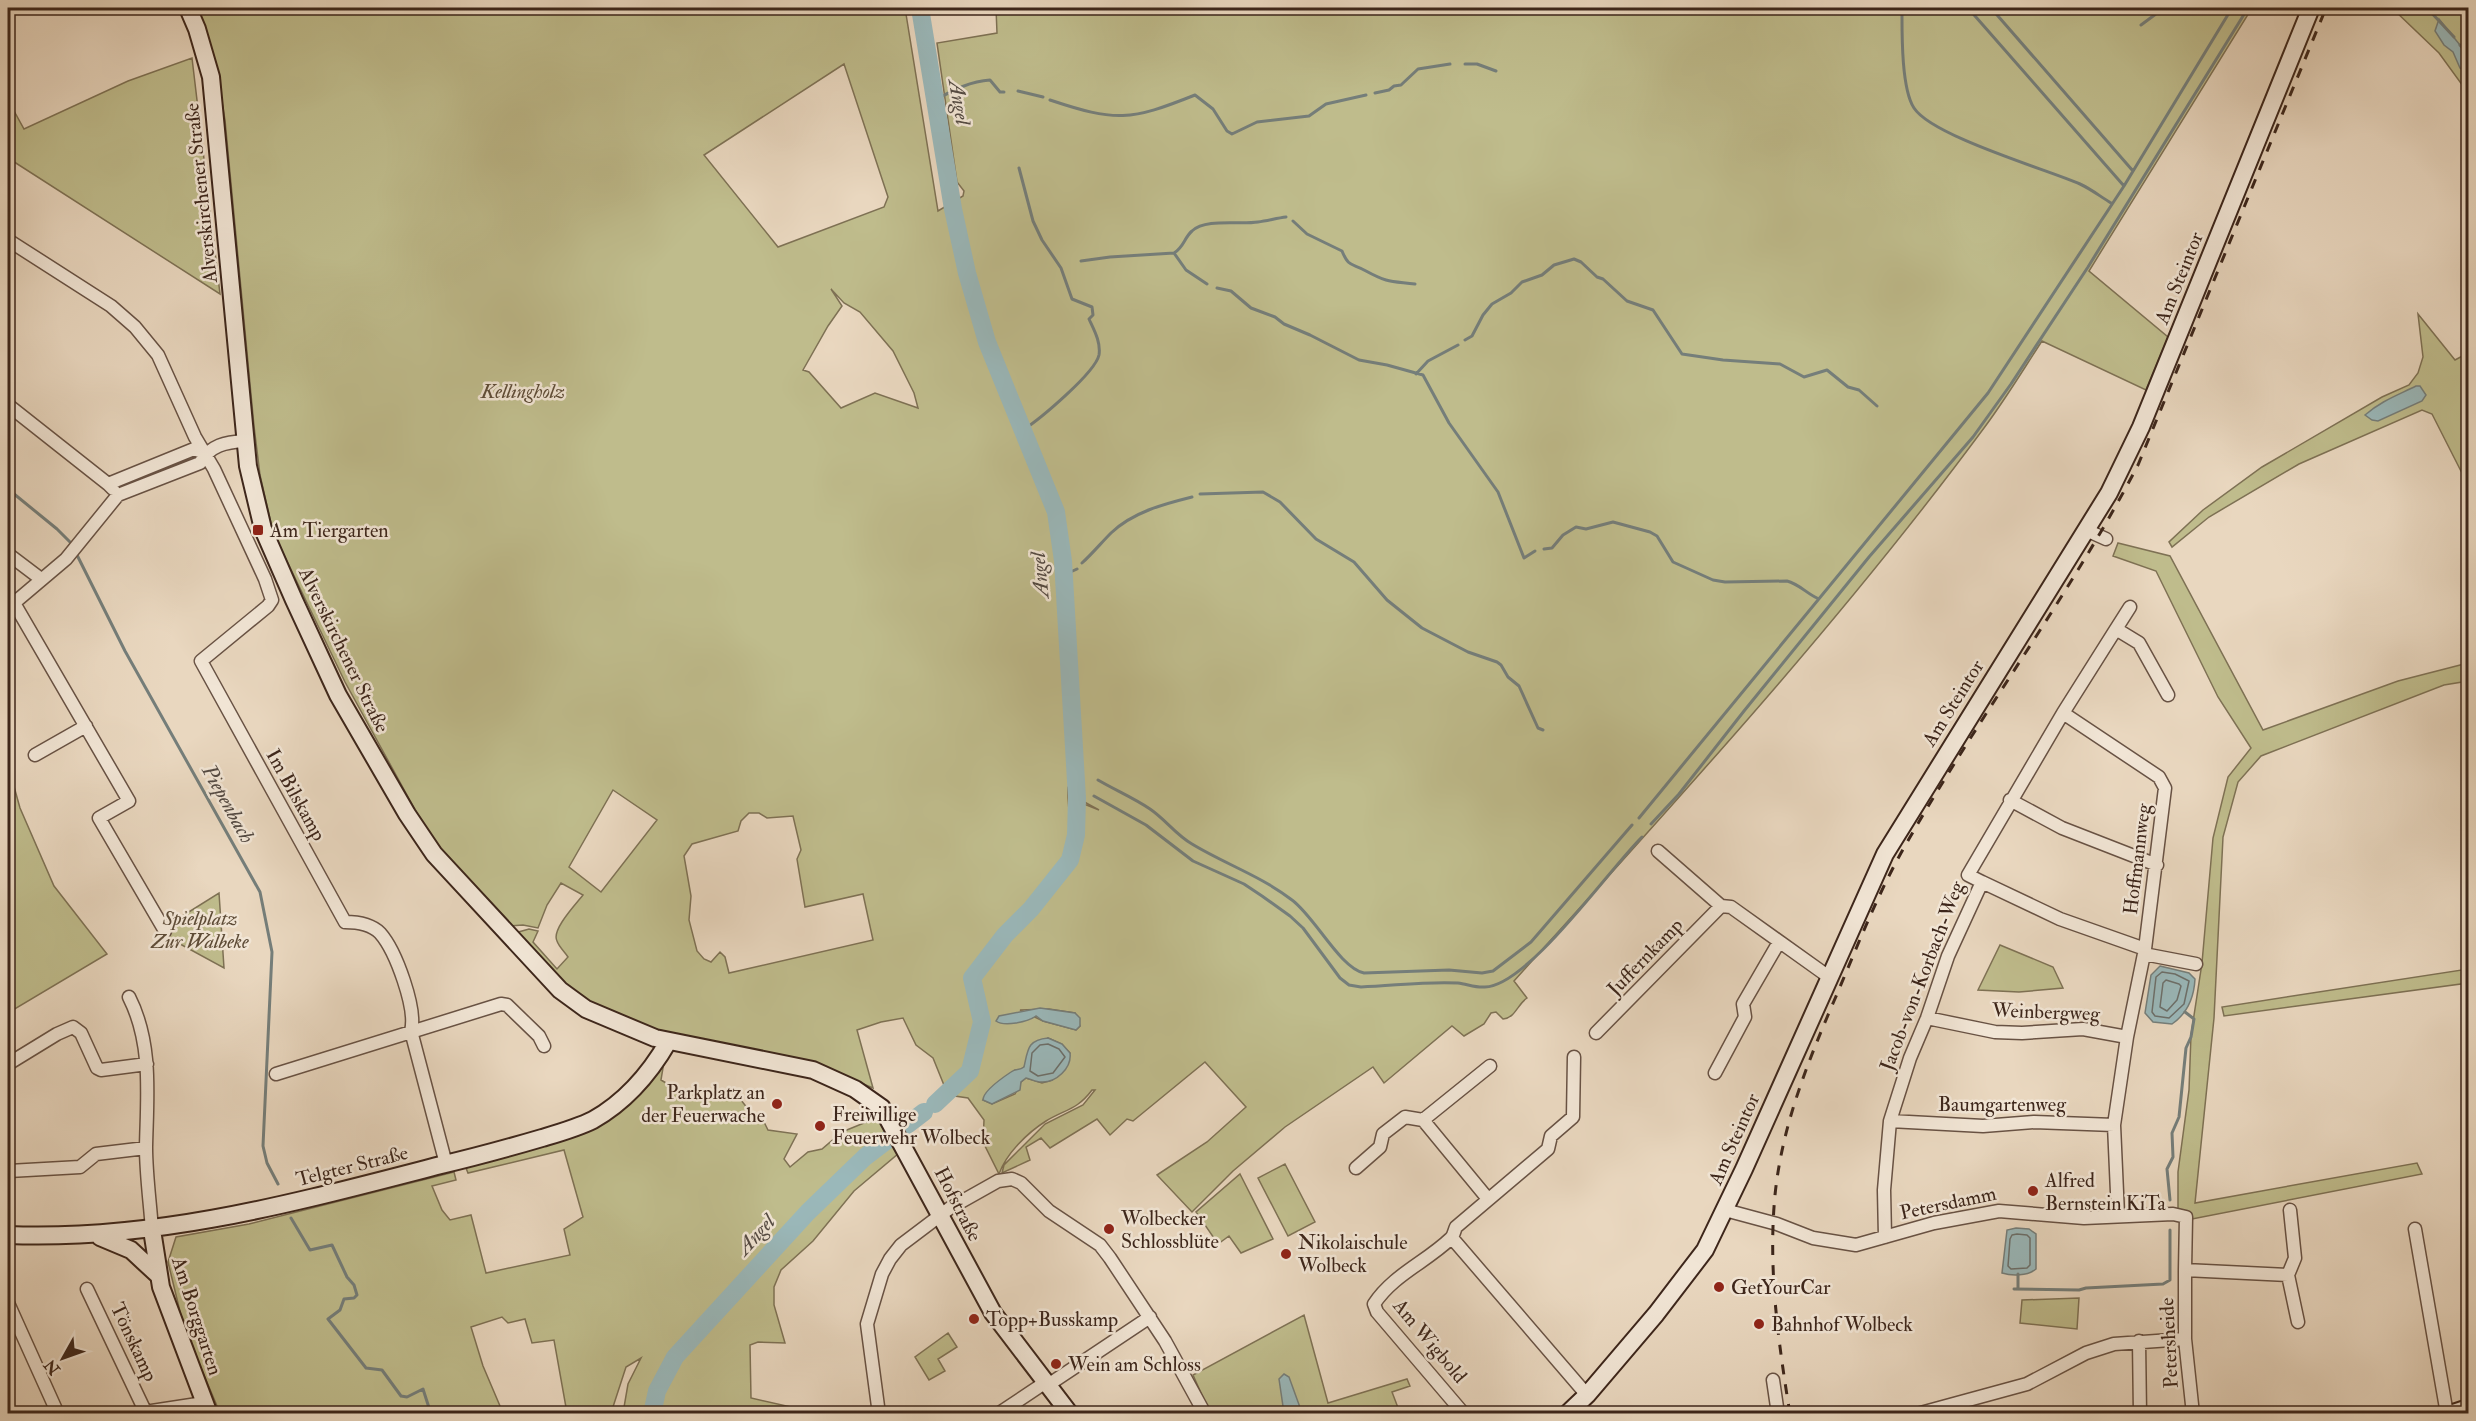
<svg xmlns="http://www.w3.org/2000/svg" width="2476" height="1421" viewBox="0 0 2476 1421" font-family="'IM FELL Double Pica',serif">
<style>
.green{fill:#bfbc8c;stroke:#7e7154;stroke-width:1.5;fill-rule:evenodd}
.water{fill:#9ab8ba;stroke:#757e7a;stroke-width:1.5}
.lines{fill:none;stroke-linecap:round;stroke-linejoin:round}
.shore{stroke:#6c6f6a;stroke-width:1.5}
.stream{stroke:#757e7a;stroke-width:3}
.river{stroke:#9ab8ba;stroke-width:18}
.street-casing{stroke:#685244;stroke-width:15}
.secondary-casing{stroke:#3d261b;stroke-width:20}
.street{stroke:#f1e5d5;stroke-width:12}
.secondary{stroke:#f1e5d5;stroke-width:16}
.rail{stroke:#3d261b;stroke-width:3;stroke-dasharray:10 10;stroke-linecap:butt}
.poi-dot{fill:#8f2418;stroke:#f1e5d5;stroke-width:2}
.labels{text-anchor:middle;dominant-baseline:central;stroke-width:5;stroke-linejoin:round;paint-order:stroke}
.street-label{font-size:20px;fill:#3d261b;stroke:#f1e5d5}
.park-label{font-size:20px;font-style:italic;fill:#5e4c37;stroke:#f1e5d5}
.poi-label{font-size:20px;fill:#3d261b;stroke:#f1e5d5;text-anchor:start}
.water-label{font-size:21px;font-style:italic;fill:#544a43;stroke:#f1e5d5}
</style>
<rect width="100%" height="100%" fill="#e9d7bf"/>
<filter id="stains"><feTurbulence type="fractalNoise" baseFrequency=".00333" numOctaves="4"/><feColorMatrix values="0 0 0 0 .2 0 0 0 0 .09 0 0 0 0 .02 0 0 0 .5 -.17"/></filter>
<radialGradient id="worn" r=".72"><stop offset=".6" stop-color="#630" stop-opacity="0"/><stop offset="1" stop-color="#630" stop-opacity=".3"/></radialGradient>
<path class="green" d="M194 8H905L938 211 963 196 964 191 957 182 937 43 997 33 996 8H2252L2089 271 2168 337 2146 390 2042 341C2023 370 2005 400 1984 428 1840 623 1676 801 1514 981L1527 998C1517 1005 1515 1018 1503 1019L1496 1012 1491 1013 1484 1024 1464 1036 1452 1026 1384 1083 1373 1067 1285 1127 1233 1171 1192 1212 1157 1175 1207 1142 1246 1107 1205 1062 1133 1121 1127 1119 1110 1135 1097 1119 1050 1148 1041 1138 1026 1147 1030 1160 1002 1173 1004 1165 1045 1124 1083 1105 1095 1090H1092C1077 1110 1066 1109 1046 1121 1027 1133 1006 1154 999 1174L983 1142 984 1120 968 1098 948 1095 933 1058 916 1045 903 1018 881 1022 857 1030 873 1088 844 1076 624 1021 572 995 515 933 529 929 538 931 533 942 557 969 568 957C565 952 559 947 557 941 551 930 576 904 583 895L561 883 547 905 538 928 523 925 509 926 430 837 345 682 273 532 260 475 254 426 225 120 217 73ZM844 64 888 197 884 207 778 247 704 155ZM831 289 844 303 860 312 893 351 914 393 918 408 875 393 841 408 809 372 803 370 828 326 842 306ZM1068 788 1077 798 1099 810 1079 802 1080 831 1073 863 976 977 968 973C995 934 1062 886 1070 839 1072 823 1067 804 1068 788ZM613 790 657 820 601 892 569 867ZM749 813H759L767 818 793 816 801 850 797 859 805 907 863 894 873 940 729 973 725 957 720 952 711 962 704 959 697 951 689 920 691 896 684 856 692 844 738 831 741 821ZM1049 1009 1075 1013 1080 1026 1076 1030 1043 1021 1020 1010ZM1048 1038 1062 1044 1070 1053 1052 1080 1042 1083 1026 1078 1021 1082 1015 1094 992 1104 983 1100 1015 1070H1020L1024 1067Z
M2392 8H2468V93L2439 53Z
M192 58 220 294 8 158V100L24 129 128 81Z
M2418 314 2455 360 2468 353V485L2432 414 2422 410 2299 464 2209 517 2172 547 2169 542 2203 510 2262 467 2382 397 2409 385 2418 373 2423 357Z
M2118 543 2170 556 2263 730 2398 681 2468 663V681L2444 685 2261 756 2238 782 2223 837 2214 1018 2195 1203 2417 1163 2422 1174 2192 1219 2178 1214V1172L2189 1090 2191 1035 2202 963 2213 838 2228 777 2251 748 2218 697 2156 571 2113 556Z
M8 765 20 808 54 886 107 954 8 1013Z
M219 893 224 968 169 938 168 925Z
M2000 945 2053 967 2063 988 2019 992 1978 990Z
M2468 969V983L2224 1016 2222 1007Z
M664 1062 661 1080C689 1098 704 1100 737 1095L756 1119 764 1122 768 1130 797 1134 784 1159 790 1167 808 1152 822 1149 842 1132 876 1118 881 1120 899 1153 854 1191 813 1241 781 1270 774 1287V1305L785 1343 758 1342 750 1345 751 1398 809 1411V1413H623L628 1384 641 1358 626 1367 611 1413H567L554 1340 532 1343 525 1319 508 1323 502 1317 471 1327 483 1366 503 1413H522H220L184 1328 168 1262 176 1237 249 1224 454 1172 456 1180 432 1186 442 1210 450 1220 471 1215 486 1273 570 1255 564 1229 583 1217 564 1150 468 1173 466 1168 557 1136Z
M1285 1164 1315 1222 1288 1236 1258 1178Z
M1240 1174 1273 1239 1241 1253 1229 1236 1218 1244 1196 1212Z
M2079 1298 2077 1329 2020 1323 2022 1300Z
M1304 1315 1328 1403 1407 1379 1410 1386 1392 1392 1400 1413H1210L1193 1375Z
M948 1333 957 1347 938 1359 945 1371 929 1380 915 1357Z"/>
<path class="water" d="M2439 19 2468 55V73L2460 68 2453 52 2444 45 2435 31Z
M2416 386H2420L2426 395 2422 401 2378 421 2372 420 2365 415C2381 401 2398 395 2416 386Z
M2160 966 2189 973 2195 979C2194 998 2188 1013 2172 1024L2153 1022 2145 1013 2151 975Z
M1040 1008 1075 1013 1080 1018V1026L1076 1030 1043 1021 1036 1016C1028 1022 1004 1027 996 1021L999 1016Z
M1048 1038 1062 1044 1070 1053C1072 1068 1056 1083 1041 1082 1036 1082 1031 1079 1026 1078L1021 1082 1020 1090 992 1104 983 1100C983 1091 1002 1078 1011 1072 1016 1068 1019 1071 1024 1067 1028 1050 1027 1040 1048 1038Z
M2016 1228 2029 1229 2036 1234V1269C2028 1276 2012 1276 2002 1273L2007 1230Z
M1284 1374 1289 1377 1302 1413H1284L1279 1379Z"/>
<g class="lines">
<path class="shore" d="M2162 972 2175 974 2189 981 2184 1004 2169 1018 2155 1016 2152 1012 2156 977Z
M2166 980 2179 984 2181 986 2177 1000 2167 1011 2160 1007 2163 983Z
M1048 1044 1059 1049 1065 1057 1053 1073 1038 1076 1030 1071 1032 1053 1040 1045Z
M2017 1234 2027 1235 2030 1238V1265L2027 1268 2011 1269 2008 1266 2010 1239 2012 1235Z"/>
<path class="stream" d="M1902 8C1902 31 1901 88 1914 108 1932 136 2045 169 2080 184 2091 189 2101 197 2111 203
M1968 8 2124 186
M1991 8 2133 171
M2427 8 2454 37
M2141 25 2164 8
M2460 45 2468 55
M1465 64H1477L1496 71
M1018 91 1043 97
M1375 93 1389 90 1394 86 1401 85 1418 69 1450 64
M935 100C952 91 970 81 990 80L1000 92H1004
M1050 100C1116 122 1130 121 1195 95L1213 109 1227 131 1232 134 1257 122 1309 116 1326 104 1366 95
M1019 168 1033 221 1042 240 1061 268 1072 299 1092 307 1093 315 1089 319C1094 330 1101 342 1099 355 1095 373 1040 419 1023 430
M1293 221 1307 234 1342 251C1349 268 1352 263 1366 271 1388 283 1391 281 1415 284
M1174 253C1184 247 1184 238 1192 231 1206 218 1239 225 1258 222 1267 221 1277 218 1286 217
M1081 261 1110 257 1174 253 1186 270 1207 284
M1217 288 1231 291 1251 308 1275 317 1284 324 1310 335 1359 360 1387 365 1423 375 1449 423 1498 492 1524 558 1535 551
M1465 340 1472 336 1483 315 1492 304 1511 293 1522 282 1542 275 1554 265 1574 259 1581 262 1597 277 1603 279 1627 301 1653 310 1682 354 1723 360 1780 364 1804 377 1827 370 1848 387 1859 390 1877 406
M1416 374 1428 361 1458 345
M8 489 57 529 72 544
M1200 494 1263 492 1280 502 1316 539 1354 562 1387 600 1422 628 1468 652 1497 662 1501 665 1508 677 1519 686 1538 728 1543 730
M1544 549 1552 548 1563 535 1576 527 1586 529 1613 522 1650 532 1657 536 1673 562 1713 580 1725 582 1787 581C1799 584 1806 593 1817 598
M76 553 125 651 260 892 272 952 263 1146 267 1163 278 1184
M1082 563C1092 554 1101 543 1111 533 1133 512 1164 504 1192 497
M1064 575 1077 569
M1075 769 1082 771
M1098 780C1115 790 1134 798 1150 809 1165 819 1176 835 1192 844 1225 864 1261 876 1292 900 1315 917 1340 968 1364 973L1449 970 1482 973 1493 971 1531 942 1632 825
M1076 789 1083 790
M1094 796 1146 825 1193 861 1244 884 1262 896 1290 916 1303 928 1340 978 1349 985 1361 987C1393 986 1426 981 1458 983 1467 984 1476 988 1485 987 1528 986 1610 868 1642 837
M1639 818 1988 393 2124 186 2232 8
M1651 824 1679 794 1744 711 1869 557 1973 437 2011 384 2088 267 2248 8
M2170 1200 2167 1169 2173 1157 2172 1133 2179 1117 2186 1048 2191 1037 2194 1019 2185 1012
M291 1218 310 1250 332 1245 347 1277 354 1285 357 1295 354 1298 344 1299 340 1310 328 1319 366 1368 382 1370 401 1396 407 1397 423 1389 431 1414
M2018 1287V1274
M2014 1289 2079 1290 2086 1288 2163 1284 2170 1280V1230"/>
<path class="river" d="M920 8 953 209 967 273 987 342 1056 512 1063 561 1077 798 1076 835 1070 860 1031 909 1005 935 972 978 982 1022 970 1071 935 1104
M652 1414 657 1391 675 1357 808 1212 865 1157 924 1112"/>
<g class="street-casing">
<path id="street" d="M8 240 111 306 135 327 158 355 195 437 214 469 265 579 272 600 268 606 201 661 345 922C357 922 371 924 380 933 396 951 417 1009 411 1031L446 1164
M8 405 108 484
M113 489 108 484 194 449 205 453
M2086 530 2106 539
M8 554 41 579
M2116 629 2130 607
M2063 713 2159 777 2165 788 2145 949 2127 1037 2114 1125 2118 1215
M35 755 86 726
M2010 800 2062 828 2157 865
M1658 851 1721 906
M1982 882 2060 919 2145 949
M165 931 99 818 129 801 14 603 66 559 118 495 200 463C210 445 226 442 245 441
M2144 954 2196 964
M129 997C153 1044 147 1097 146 1147 146 1174 150 1202 152 1230
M1927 1018 1995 1032 2022 1033 2083 1029 2127 1037
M1596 1033 1721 906 1731 907 1829 977
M8 1064 57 1034 73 1027 81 1033 97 1068 101 1070 147 1064
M1715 1073 1745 1017 1743 1004 1779 942
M276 1074 501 1004 507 1005 539 1036 544 1046
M1423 1120 1490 1066
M1890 1121 1983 1126 2034 1122 2114 1125
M1356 1168 1380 1147 1383 1134 1405 1117 1423 1120 1488 1199
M9 1171 80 1167 96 1154 146 1148
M1725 1210 1777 1224 1813 1238 1856 1245 1934 1223 1999 1211 2084 1218 2173 1214 2186 1217 2185 1270
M2290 1210 2295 1258 2288 1275 2298 1322
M2415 1229 2447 1414
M1885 1237 1884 1190 1890 1121 1910 1058 1927 1018 1948 956 1982 882 1968 875 2063 713 2116 629 2139 643 2168 695
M1452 1238 1587 1395
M87 1289 145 1411
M8 1303 58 1414
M2139 1341 2140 1414
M1773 1380 1778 1414
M1048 1385 1150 1317
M132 1414 204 1403
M879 1414 867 1324 882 1274 890 1259 901 1245 950 1208 998 1181 1012 1179 1021 1183 1049 1211 1100 1245 1110 1258 1165 1341 1205 1414
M998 1414 1046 1382
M1464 1414 1377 1312 1374 1304C1393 1275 1426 1262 1450 1239 1454 1236 1454 1231 1456 1227L1548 1149 1551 1136 1573 1117 1574 1057
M1917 1414 2027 1384 2086 1353 2114 1344 2185 1339
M2193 1414 2185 1339V1270L2288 1275"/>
</g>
<g class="secondary-casing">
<path id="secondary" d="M188 8 197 29 211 77 248 466 263 529 294 600 338 695 407 814 434 854 560 990 586 1009 655 1038 813 1070 855 1089 882 1108 993 1313 1070 1414
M152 1230 161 1287 209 1414
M8 1235C158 1241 297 1202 441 1165 475 1157 508 1148 542 1138 559 1133 577 1128 593 1120 625 1102 650 1073 668 1042
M100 1237 131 1250 158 1275
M1567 1414 1587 1395 1656 1314 1705 1250 1744 1169 1885 854 2109 493 2141 427 2311 8
M2450 1414 2468 1408"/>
</g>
<use href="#street" class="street"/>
<use href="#secondary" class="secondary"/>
<path class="rail" d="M1790 1414C1778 1340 1768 1269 1775 1195 1782 1126 1807 1064 1834 1001 1855 952 1875 900 1901 853 1975 721 2068 599 2138 465L2326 8"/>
</g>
<g class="poi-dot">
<rect x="252" y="524" width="12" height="12" rx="3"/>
<circle cx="777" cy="1104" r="6"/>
<circle cx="820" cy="1126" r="6"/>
<circle cx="2033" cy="1191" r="6"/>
<circle cx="1109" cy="1229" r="6"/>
<circle cx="1286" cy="1254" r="6"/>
<circle cx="1719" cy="1287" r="6"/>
<circle cx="974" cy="1319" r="6"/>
<circle cx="1759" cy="1324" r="6"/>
<circle cx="1056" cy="1364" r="6"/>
</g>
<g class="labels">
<g class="street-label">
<text transform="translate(201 193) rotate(-96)">Alverskirchener Straße</text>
<text transform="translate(2179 278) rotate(-68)">Am Steintor</text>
<text transform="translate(344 650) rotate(64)">Alverskirchener Straße</text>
<text transform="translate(1953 703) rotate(-58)">Am Steintor</text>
<text transform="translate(296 795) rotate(61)">Im Bilskamp</text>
<text transform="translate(2137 859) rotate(-83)">Hoffmannweg</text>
<text transform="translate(1645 957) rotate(-46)">Juffernkamp</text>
<text transform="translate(1922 976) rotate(-69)">Jacob-von-Korbach-Weg</text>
<text transform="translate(2046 1012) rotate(2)">Weinbergweg</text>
<text x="2002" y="1104">Baumgartenweg</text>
<text transform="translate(1734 1139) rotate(-66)">Am Steintor</text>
<text transform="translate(352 1166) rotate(-14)">Telgter Straße</text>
<text transform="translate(1948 1203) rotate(-12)">Petersdamm</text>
<text transform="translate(958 1204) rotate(63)">Hofstraße</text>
<text transform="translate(197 1316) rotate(72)">Am Borggarten</text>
<text transform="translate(1430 1341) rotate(50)">Am Wigbold</text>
<text transform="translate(134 1342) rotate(65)">Tönskamp</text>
<text transform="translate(2169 1343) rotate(-93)">Petersheide</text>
</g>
<g class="park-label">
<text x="523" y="391">Kellingholz</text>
<text x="200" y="918">Spielplatz<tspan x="200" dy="23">Zur Walbeke</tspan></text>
</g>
<g class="poi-label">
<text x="270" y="530">Am Tiergarten</text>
<text x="765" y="1092" text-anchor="end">Parkplatz an<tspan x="765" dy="23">der Feuerwache</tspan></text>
<text x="832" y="1114">Freiwillige<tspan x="832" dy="23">Feuerwehr Wolbeck</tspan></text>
<text x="2045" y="1180">Alfred<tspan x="2045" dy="23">Bernstein KiTa</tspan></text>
<text x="1121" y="1218">Wolbecker<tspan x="1121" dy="23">Schlossblüte</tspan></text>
<text x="1298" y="1242">Nikolaischule<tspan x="1298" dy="23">Wolbeck</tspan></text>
<text x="1731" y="1287">GetYourCar</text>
<text x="986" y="1319">Topp+Busskamp</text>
<text x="1771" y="1324">Bahnhof Wolbeck</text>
<text x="1068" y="1364">Wein am Schloss</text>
</g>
<g class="water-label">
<text transform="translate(959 102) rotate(80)">Angel</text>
<text transform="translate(1040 575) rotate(-95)">Angel</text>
<text transform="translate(228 804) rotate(61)">Piepenbach</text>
<text transform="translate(756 1235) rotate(-48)">Angel</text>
</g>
</g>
<rect width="2476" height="1421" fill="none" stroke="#e9d7bf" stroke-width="30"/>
<rect x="9" y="9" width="2458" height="1403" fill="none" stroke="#3d261b" stroke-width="3"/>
<rect x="15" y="15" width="2446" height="1391" fill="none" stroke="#3d261b" stroke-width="1.5"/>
<g transform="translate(63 1358) rotate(230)" stroke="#f1e5d5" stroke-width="4.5" paint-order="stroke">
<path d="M0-4.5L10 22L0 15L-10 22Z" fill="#3d261b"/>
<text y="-9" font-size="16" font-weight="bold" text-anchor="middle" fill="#3d261b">N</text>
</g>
<rect width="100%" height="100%" filter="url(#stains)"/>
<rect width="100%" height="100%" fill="url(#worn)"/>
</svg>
